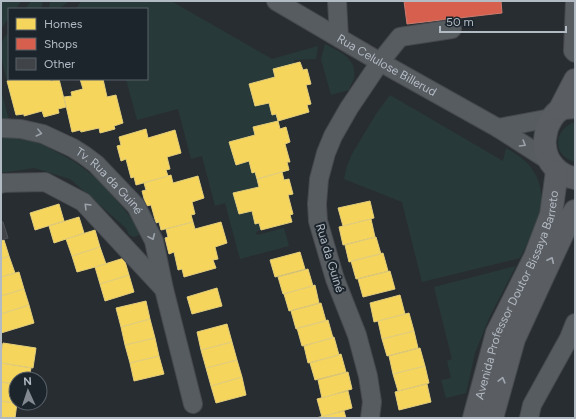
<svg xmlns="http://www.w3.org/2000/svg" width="576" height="419" viewBox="0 0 576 419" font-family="Figtree,sans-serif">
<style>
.green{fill:#283939}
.homes{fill:#f6d55c;stroke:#e2cd7b}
.shops{fill:#d6604d;stroke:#cb7b70}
.building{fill:#404449;stroke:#4f545a}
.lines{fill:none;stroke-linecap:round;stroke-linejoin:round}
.minor-casing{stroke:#46494d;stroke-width:20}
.major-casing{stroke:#454a4f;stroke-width:24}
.minor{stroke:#575c61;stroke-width:18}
.major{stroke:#5a5d62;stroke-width:22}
.oneway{stroke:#9ba2aa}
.oneway2{stroke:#a0a7b0}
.labels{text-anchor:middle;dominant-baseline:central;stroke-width:4;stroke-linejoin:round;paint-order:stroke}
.street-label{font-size:12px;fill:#b2bac3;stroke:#1c242c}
</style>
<rect width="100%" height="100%" fill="#282d32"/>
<path class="green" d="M1 1H21L16 9H9V18L1 29Z
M31 1H43L41 9H25Z
M50 1H69L59 9H49Z
M81 1H171L272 59 318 46 316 59 294 60 295 64 275 77 249 84 255 106 269 103 272 115 276 114 278 121 253 127 255 135 230 142 236 164 249 161 252 173 255 172 259 187 234 194 239 214 252 211 259 223 261 230 256 232 257 235 284 228 289 246 240 259 225 203 215 206 202 156 191 159 178 109 137 120 126 79H147V9H76Z
M9 32V79H15L7 81C4 70 0 54 2 43 3 38 7 35 9 32Z
M325 44C340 52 357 58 354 78 353 82 350 86 349 90L331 95 321 59Z
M1 91 9 120 1 119Z
M390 95 503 161 506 148C513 152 520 156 526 162 540 175 545 197 540 216 539 221 536 226 534 230 529 239 525 249 520 258L422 282 402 202 344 179 347 166 352 154 376 114Z
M575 122V162C570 160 567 159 563 155 552 143 561 126 575 122Z
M1 134 38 142 75 162 103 183 136 224 138 228 139 235 134 237 129 235 126 228 70 179 34 168 1 173Z
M516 266 490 316 475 353 466 393 446 398 441 380 451 378 447 361 452 359 434 287Z"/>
<path class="homes" d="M300 62 303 70 307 69 311 84 306 85 311 104 307 105 309 112 278 121 276 114 272 115 269 103 255 106 249 84 275 77 273 69Z
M15 79H50L51 81 59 79 66 107 58 109 59 113 44 117 42 111 24 116V114L16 115 7 81Z
M80 79H103L107 97 116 95 123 123 114 126 115 129 100 133 99 128 81 132 80 130 72 132 64 97 72 96 71 92 83 89Z
M278 121 280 129 286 127 290 142 285 144 290 162H287L289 170 257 179 255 172 252 173 249 161 236 165 229 142 255 135 253 127Z
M146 129 148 138 175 130 181 153 167 157 170 169 166 170 168 176 136 185 134 177 131 178 126 159 121 161 117 146 121 145 119 137Z
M282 172 284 180 289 179 293 194 288 195 293 214 290 215 292 222 261 230 259 223 255 224 252 211 239 214 233 193 259 187 257 179Z
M171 175 173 183 198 176 204 198 192 202 195 214 191 215 193 222 161 230 159 222 156 223 151 205 146 206 142 191 146 190 144 183Z
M370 201 374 218 343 226 338 208Z
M59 204 64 221 35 230 30 213Z
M79 217 84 233 54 243 49 226Z
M371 219 375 237 343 245 339 227Z
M193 222 195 229 221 222 227 243 215 247 218 259 213 260 216 268 184 277 182 269 178 270 174 252 169 254 165 238 168 237 166 229Z
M95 230 100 247 72 256 66 239Z
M376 237 381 254 349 262 345 245Z
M4 240 9 256 1 259V241Z
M100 247 106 264 77 272 72 256Z
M300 252 305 269 275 277 270 260Z
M383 253 388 271 356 279 351 261Z
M9 256 15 273 1 277V259Z
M124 258 129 275 100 284 95 267Z
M308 269 313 286 283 294 278 277Z
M390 271 395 289 363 297 358 279Z
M19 272 24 289 1 296V277Z
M129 275 134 292 105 301 100 284Z
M315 285 319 303 289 311 284 294Z
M217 288 222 306 192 314 187 297Z
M24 289 29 305 1 314V296Z
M400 295 405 314 374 322 370 303Z
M146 301 150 319 121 327 116 308Z
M321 303 326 321 296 329 291 311Z
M29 305 34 323 1 333V314Z
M409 313 414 331 382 339 378 321Z
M150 319 155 338 125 345 121 327Z
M328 320 333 338 302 346 297 328Z
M227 324 232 342 201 350 197 332Z
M414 331 418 348 387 356 382 339Z
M334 337 339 355 308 363 304 346Z
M155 338 159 356 130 363 125 345Z
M232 342 237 360 206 368 201 350Z
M3 343 36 348 33 368 1 363V353Z
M420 348 425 366 393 374 389 356Z
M341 354 346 372 315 380 310 363Z
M159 356 164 374 134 381 130 363Z
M237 360 242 377 211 386 206 368Z
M1 363 31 368 29 379H16V384L1 382Z
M425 366 429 383 398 391 393 374Z
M348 372 352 389 322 398 318 380Z
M242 377 246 395 216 403 211 386Z
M1 382 16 384V403L20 404 1 401Z
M427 384 431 402 399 410 395 392Z
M348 391 352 408 322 417 317 399Z
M1 401 17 403 15 418H1Z
M344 411 346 418H316Z"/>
<path class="shops" d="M404 1H501L502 13 407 24Z"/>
<path class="building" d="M1 222H3L8 238 1 240Z"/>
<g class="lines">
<g class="minor-casing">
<g id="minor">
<path id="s1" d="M276 1 380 62 498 128 548 160"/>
<path d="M337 1 339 37"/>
<path d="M575 1 573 51 575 53"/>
<path id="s2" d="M1 128 21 129 43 134 73 148 84 155 96 164 136 206 154 241 164 289 193 404"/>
<path d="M498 128 551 118"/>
<path d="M1 184 2 183 45 182 83 202 163 288"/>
<path d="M370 418 372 402 368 376 357 335 335 279 318 221 317 204 319 179 326 153 333 136 349 108 380 62 400 37 452 29"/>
<path d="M529 418 532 405 569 338 575 323"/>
</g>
</g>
<g class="major-casing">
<g id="major">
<path d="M575 107C570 108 563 107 560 110 553 114 550 121 547 128 546 133 544 141 545 146 546 162 559 176 575 178"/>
<path d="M560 109 575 80"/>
<path id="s3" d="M474 418 497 333 535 257 551 215 557 171"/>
<path d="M492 418 514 339 568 222 575 211"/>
</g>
</g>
<use href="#minor" class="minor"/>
<use href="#major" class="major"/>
</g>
<defs><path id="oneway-chevron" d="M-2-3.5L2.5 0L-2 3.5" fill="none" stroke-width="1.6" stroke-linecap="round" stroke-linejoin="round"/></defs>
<g class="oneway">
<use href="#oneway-chevron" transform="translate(39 133) rotate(14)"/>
<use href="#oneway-chevron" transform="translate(523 144) rotate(31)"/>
<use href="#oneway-chevron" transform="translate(87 206) rotate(-135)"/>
<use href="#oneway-chevron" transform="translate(152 237) rotate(66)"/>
</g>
<g class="oneway2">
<use href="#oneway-chevron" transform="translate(551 260) rotate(-65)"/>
<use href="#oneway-chevron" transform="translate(502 380) rotate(-75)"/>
</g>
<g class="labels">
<g class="street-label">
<text stroke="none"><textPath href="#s1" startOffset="128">Rua Celulose Billerud</textPath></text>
<text stroke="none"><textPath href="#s2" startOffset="125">Tv. Rua da Guiné</textPath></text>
<text transform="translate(330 258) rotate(73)">Rua da Guiné</text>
<text stroke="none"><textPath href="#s3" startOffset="131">Avenida Professor Doutor Bissaya Barreto</textPath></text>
</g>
</g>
<rect width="576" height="419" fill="none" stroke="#b2bac3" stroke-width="4"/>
<rect x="8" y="8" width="140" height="72" fill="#1c242c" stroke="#586068"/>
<rect x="16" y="18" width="20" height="12" fill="#f6d55c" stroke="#586068"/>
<text x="44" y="28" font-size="12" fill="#b2bac3">Homes</text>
<rect x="16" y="38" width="20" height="12" fill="#d6604d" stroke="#586068"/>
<text x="44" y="48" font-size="12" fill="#b2bac3">Shops</text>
<rect x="16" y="58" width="20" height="12" fill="#404449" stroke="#586068"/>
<text x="44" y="68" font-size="12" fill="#b2bac3">Other</text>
<g transform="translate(28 391) rotate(357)"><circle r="19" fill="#1c242c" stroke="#586068"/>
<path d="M0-3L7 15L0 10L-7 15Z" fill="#828990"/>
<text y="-6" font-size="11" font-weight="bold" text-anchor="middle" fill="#b2bac3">N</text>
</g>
<path d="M440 26v6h126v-6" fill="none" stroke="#b2bac3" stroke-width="2"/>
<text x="446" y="26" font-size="12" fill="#b2bac3" stroke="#1c242c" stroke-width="3" paint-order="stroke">50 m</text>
</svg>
